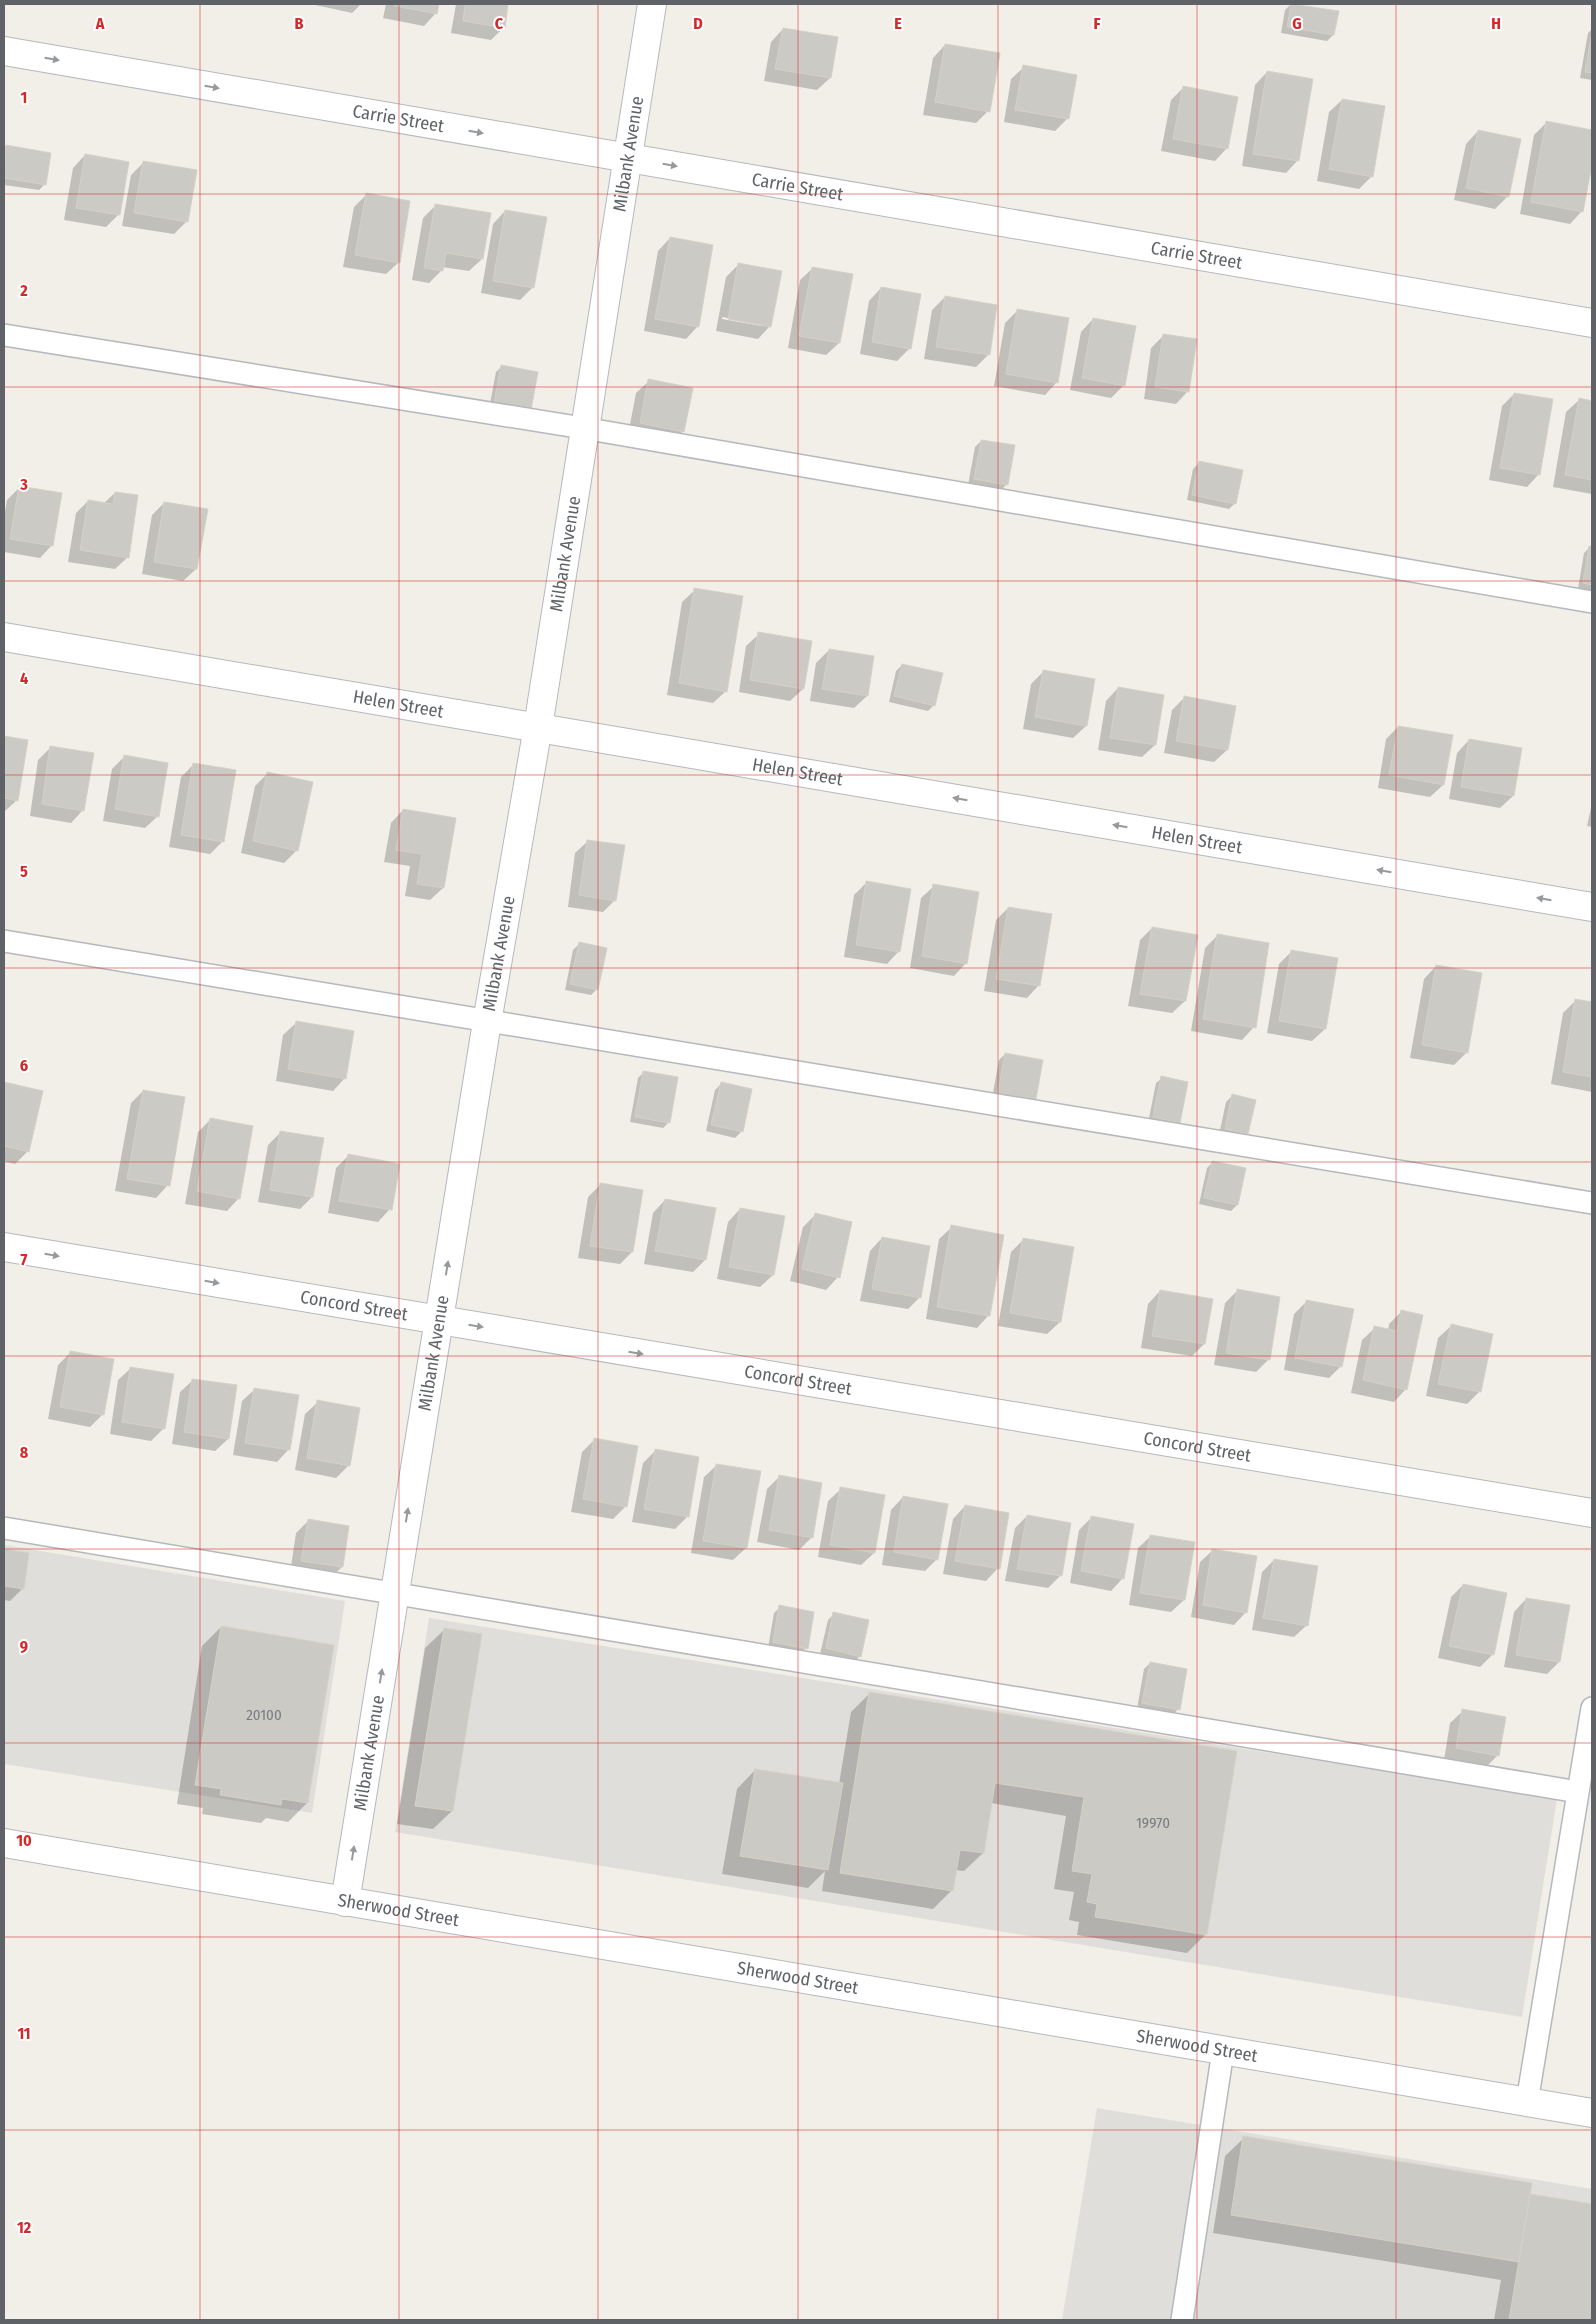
<svg xmlns="http://www.w3.org/2000/svg" width="1596" height="2324" viewBox="0 0 1596 2324" font-family="'Fira Sans Condensed',sans-serif">
<style>
.industrial{fill:#e0deda}
.shadow{fill:#0003;fill-rule:evenodd}
.building{fill:#cccac5;stroke:#d6d1c6}
.lines{fill:none;stroke-linecap:round;stroke-linejoin:round}
.service-casing{stroke:#b5b8bc;stroke-width:24}
.minor-casing{stroke:#b5b8bc;stroke-width:30}
.tertiary-casing{stroke:#b5b8bc;stroke-width:30}
.service{stroke:#fff;stroke-width:21}
.minor{stroke:#fff;stroke-width:28}
.tertiary{stroke:#fff;stroke-width:28}
.oneway{fill:#979a9d}
.grid{fill:none;stroke:#d62828;stroke-width:1;stroke-opacity:0.55}
.labels{text-anchor:middle;dominant-baseline:central;stroke-width:4;stroke-linejoin:round;paint-order:stroke}
.number-label{font-size:15px;fill:#7a7d7f}
.street-label{font-size:18px;fill:#5f6368;stroke:#fff}
.grid-label{font-size:16px;text-anchor:middle;font-weight:bold;fill:#d62828;stroke:#fff;stroke-width:4;stroke-linejoin:round;paint-order:stroke}
</style>
<rect width="100%" height="100%" fill="#f1efe8"/>
<path class="industrial" d="M4 1545 345 1601 312 1813 4 1764Z
M429 1618 1557 1799 1522 2017 395 1832Z
M1097 2108 1592 2189V2320H1062Z"/>
<path class="shadow" d="M311 4H361L352 13Z
M386 4H438L436 13 424 26 383 18Z
M456 4H507L504 27 491 40 451 33Z
M1291 4 1333 35 1327 41 1281 33 1285 10Z
M783 29 830 78 817 90 764 81 771 42Z
M1592 29V80L1580 78 1588 33Z
M945 45 988 111 976 123 923 115 933 58Z
M1024 67 1068 118 1055 131 1004 122 1011 79Z
M1267 72 1298 160 1286 173 1242 166 1255 85Z
M1183 88 1227 148 1215 161 1161 151 1171 100Z
M1342 100 1372 176 1359 189 1317 181 1329 112Z
M1547 122 1592 131V158L1582 211 1570 224 1520 214 1534 135Z
M1478 131 1508 196 1495 209 1454 200 1466 144Z
M6 146 45 184 39 190 4 185V149Z
M85 155 127 163 118 215 106 227 64 220 73 168Z
M144 162 186 222 174 234 122 226 131 175Z
M366 195 399 262 386 274 343 267 354 207Z
M436 205 489 214 482 259 469 271 442 267V270L429 283 412 280 423 218Z
M505 211 533 287 520 300 481 293 493 224Z
M670 238 698 326 686 339 644 331 658 251Z
M739 264 770 326 758 339 716 331 726 277ZM722 317 762 324V326L722 319Z
M813 268 839 343 826 355 788 348 800 280Z
M881 288 910 348 897 361 860 354 869 301Z
M945 297 996 306 988 355 976 367 924 359 932 310Z
M1018 310 1057 382 1045 395 994 386 1005 323Z
M1093 319 1124 385 1111 398 1070 390 1081 332Z
M1164 335 1188 391 1176 404 1144 399 1151 348Z
M501 367 536 373 489 409 496 372Z
M649 381 683 431 670 444 628 435 636 393Z
M1514 394 1539 474 1527 487 1489 480 1502 406Z
M1579 400 1592 402V494L1553 487 1566 412Z
M981 441 1007 484 1001 490 968 485 975 447Z
M1199 463 1235 503 1229 509 1187 500 1193 469Z
M19 488 52 545 40 558 4 552V518L7 500Z
M115 493 128 557 115 569 68 562 76 513 88 501 104 503Z
M164 503 196 569 183 581 142 574 152 515Z
M1590 547 1592 548V591L1578 589 1584 553Z
M695 590 726 691 713 703 667 695 682 602Z
M759 634 803 689 790 701 739 692 746 646Z
M829 650 867 696 854 708 810 701 816 663Z
M902 665 934 705 928 711 889 702 896 671Z
M1044 671 1094 680 1086 726 1073 738 1023 729 1031 684Z
M1118 688 1155 745 1142 757 1098 750 1106 701Z
M1184 698 1227 750 1214 762 1164 753 1172 710Z
M1398 727 1452 736 1443 785 1430 797 1378 788 1386 739Z
M4 737 26 741 17 800 4 812Z
M1469 740 1513 796 1500 808 1449 799 1457 753Z
M51 747 83 810 71 823 30 816 38 760Z
M124 757 158 816 145 828 103 821 112 769Z
M194 764 223 841 210 854 169 847 181 777Z
M268 773 297 850 284 863 241 853 255 786Z
M1592 803V827L1587 826Z
M403 810 443 888 430 900 405 896 410 866 384 862 391 823Z
M588 841 615 900 603 912 568 907 575 853Z
M866 883 899 951 887 964 844 957 854 895Z
M934 886 966 963 954 976 910 968 921 898Z
M1008 908 1039 985 1027 998 984 991 996 920Z
M1152 928 1196 936 1185 1001 1172 1013 1128 1006 1140 940Z
M1217 936 1254 1027 1242 1040 1191 1031 1205 948Z
M579 944 597 989 591 995 565 990 573 950Z
M1291 952 1325 1029 1312 1041 1267 1033 1279 964Z
M1436 966 1467 1052 1454 1065 1410 1058 1424 979Z
M1576 1000 1592 1003V1092L1551 1084 1563 1013Z
M296 1023 345 1078 333 1091 276 1081 283 1035Z
M1005 1054 1035 1099 1029 1104 992 1098 999 1060Z
M644 1072 669 1122 663 1128 630 1122 638 1078Z
M1162 1078 1179 1122 1173 1128 1148 1123 1156 1083Z
M4 1083 42 1092 28 1151 15 1164 4 1161Z
M721 1084 751 1090 741 1132 735 1138 706 1131 715 1090Z
M143 1091 168 1185 156 1198 115 1191 131 1103Z
M1232 1096 1247 1133 1241 1139 1219 1135 1226 1102Z
M210 1120 239 1198 227 1211 185 1204 198 1132Z
M281 1132 312 1197 300 1209 258 1202 268 1145Z
M348 1156 390 1209 378 1222 328 1213 336 1168Z
M1213 1162 1237 1205 1231 1211 1199 1204 1207 1168Z
M601 1184 632 1252 620 1264 578 1258 588 1197Z
M665 1200 705 1260 693 1272 644 1264 653 1213Z
M740 1209 773 1275 760 1287 717 1279 728 1222Z
M815 1215 838 1277 826 1290 790 1281 803 1227Z
M952 1227 989 1315 977 1328 926 1319 939 1239Z
M882 1238 920 1297 908 1309 860 1301 870 1251Z
M1024 1239 1060 1322 1047 1334 998 1326 1011 1252Z
M1160 1291 1204 1344 1192 1356 1141 1348 1148 1304Z
M1237 1291 1279 1298 1268 1360 1256 1372 1214 1365 1225 1303Z
M1306 1302 1341 1366 1329 1378 1284 1370 1294 1314Z
M1402 1311 1406 1389 1394 1402 1351 1393 1362 1340 1375 1328 1388 1331 1389 1324Z
M1451 1326 1492 1335 1479 1392 1467 1404 1426 1396 1438 1338Z
M70 1353 103 1414 90 1427 48 1419 58 1365Z
M131 1368 164 1428 151 1441 110 1434 118 1380Z
M193 1380 236 1386 228 1439 215 1451 172 1444 180 1392Z
M255 1389 289 1449 277 1462 233 1455 242 1401Z
M318 1402 349 1465 336 1478 295 1470 305 1414Z
M594 1440 626 1506 613 1519 571 1512 582 1452Z
M655 1451 688 1516 675 1529 632 1522 643 1463Z
M717 1465 746 1548 733 1560 691 1553 704 1477Z
M779 1477 812 1537 799 1550 757 1542 767 1489Z
M841 1489 874 1553 861 1565 818 1557 828 1501Z
M903 1497 937 1559 925 1571 882 1565 891 1510Z
M965 1506 998 1568 986 1581 943 1574 953 1519Z
M1027 1516 1060 1576 1048 1588 1005 1581 1015 1528Z
M1092 1517 1123 1578 1111 1591 1070 1583 1079 1530Z
M309 1520 342 1567 329 1579 290 1573 296 1533Z
M1151 1536 1184 1600 1171 1612 1129 1605 1138 1548Z
M1213 1550 1246 1612 1234 1625 1191 1617 1200 1562Z
M4 1551 27 1554 23 1588 10 1601 4 1600Z
M1274 1560 1307 1625 1294 1637 1252 1630 1262 1572Z
M1463 1585 1492 1655 1480 1667 1438 1658 1451 1597Z
M1526 1599 1559 1662 1547 1674 1504 1667 1514 1612Z
M780 1607 806 1648 800 1654 768 1648 774 1613Z
M834 1614 860 1656 854 1662 820 1654 828 1620Z
M221 1627 332 1646 307 1803 288 1822 266 1818 261 1823 202 1814 203 1808 177 1804 202 1646Z
M444 1630 452 1811 433 1829 397 1824 425 1648Z
M1150 1663 1178 1709 1173 1715 1137 1709 1144 1669Z
M869 1694 1235 1752 1206 1934 1187 1953 1077 1935 1079 1922 1069 1920 1074 1892 1054 1889 1066 1816 991 1803 983 1853 964 1871 955 1870 952 1890 933 1909 822 1891 825 1871 808 1888 722 1874 737 1789 755 1770 839 1784 851 1712Z
M1463 1711 1498 1755 1486 1767 1444 1760 1450 1723Z
M1244 2138 1529 2195 1592 2205V2320H1494L1501 2280 1213 2233 1225 2156Z"/>
<path class="building" d="M395 4H439L437 14 395 6Z
M465 4H508L505 28 463 21Z
M1291 4 1339 11 1334 35 1287 27Z
M783 28 838 37 831 78 775 69Z
M1592 33V73L1585 72Z
M945 44 1000 53 990 112 935 102Z
M1023 65 1077 75 1069 119 1015 110Z
M1267 71 1313 79 1299 161 1253 154Z
M1183 86 1238 97 1228 149 1173 139Z
M1342 99 1385 106 1373 177 1329 169Z
M1546 121 1592 130V165L1583 212 1531 202Z
M1478 130 1521 139 1509 197 1466 188Z
M6 145 51 153 46 185 4 178Z
M85 154 129 162 120 215 76 208Z
M143 161 197 170 188 222 134 213Z
M366 193 410 201 400 263 355 255Z
M435 204 491 213 483 259 446 253 443 271 424 268Z
M505 210 547 217 534 288 493 281Z
M670 237 713 245 699 327 655 319Z
M738 263 782 271 771 327 728 319Z
M812 267 853 274 840 343 799 336Z
M881 287 921 294 911 349 872 342Z
M945 296 997 305 990 355 936 347Z
M1017 309 1069 318 1058 383 1006 374Z
M1093 318 1136 326 1125 386 1082 378Z
M1163 334 1197 339 1189 392 1155 387Z
M501 365 538 372 531 410 494 403Z
M648 379 693 388 684 432 640 423Z
M1514 393 1553 399 1540 475 1500 468Z
M1579 398 1592 401V480L1565 475Z
M981 440 1015 445 1008 485 974 479Z
M1199 461 1243 470 1236 504 1192 495Z
M19 486 62 493 53 546 10 539Z
M115 492 138 495 129 558 80 550 88 500 113 504Z
M164 502 208 509 197 569 154 562Z
M1589 546 1592 547V585L1583 583Z
M694 588 743 596 727 692 679 683Z
M758 632 812 641 804 689 750 680Z
M829 649 874 656 868 696 822 689Z
M902 664 943 673 935 706 894 696Z
M1043 670 1095 679 1087 726 1035 717Z
M1118 687 1164 695 1156 745 1110 738Z
M1184 696 1236 706 1228 750 1176 741Z
M1398 726 1453 735 1444 785 1389 775Z
M4 736 28 740 18 801 4 798Z
M1469 739 1522 748 1514 796 1461 787Z
M50 746 94 753 84 811 42 804Z
M124 755 168 763 159 817 115 809Z
M193 763 236 770 224 842 181 835Z
M267 772 313 782 298 851 253 841Z
M403 809 456 818 444 888 417 884 422 854 396 850Z
M587 840 625 845 616 901 579 895Z
M866 881 911 889 900 952 856 945Z
M933 884 979 892 967 964 922 956Z
M1008 907 1052 914 1040 986 996 979Z
M1152 927 1198 935 1186 1001 1140 994Z
M1217 934 1269 943 1256 1028 1203 1019Z
M579 942 607 948 598 990 570 984Z
M1291 950 1338 958 1326 1029 1279 1021Z
M1436 965 1482 973 1468 1053 1422 1045Z
M1575 999 1592 1002V1077L1563 1072Z
M296 1021 354 1031 346 1079 288 1069Z
M1005 1053 1043 1060 1036 1099 998 1093Z
M643 1071 678 1077 670 1123 635 1117Z
M1161 1076 1188 1082 1180 1123 1153 1117Z
M4 1082 43 1091 29 1152 4 1146Z
M721 1082 752 1089 743 1132 711 1125Z
M143 1090 185 1097 170 1186 127 1179Z
M1232 1094 1256 1100 1248 1134 1225 1129Z
M210 1118 253 1126 240 1199 197 1191Z
M280 1131 324 1138 313 1197 270 1190Z
M348 1154 400 1164 392 1210 339 1201Z
M1212 1161 1246 1168 1238 1205 1204 1198Z
M600 1183 643 1190 633 1252 590 1246Z
M665 1199 716 1208 706 1260 655 1251Z
M740 1208 785 1216 774 1275 729 1267Z
M815 1213 852 1222 840 1278 802 1269Z
M951 1225 1004 1235 990 1316 937 1307Z
M882 1237 930 1246 921 1298 872 1289Z
M1023 1238 1074 1247 1061 1322 1010 1313Z
M1237 1289 1280 1297 1270 1360 1226 1353Z
M1160 1290 1213 1299 1205 1344 1152 1336Z
M1306 1300 1354 1309 1342 1367 1295 1358Z
M1401 1310 1423 1315 1407 1390 1363 1380 1374 1326 1397 1331Z
M1451 1324 1493 1334 1481 1392 1438 1384Z
M70 1351 114 1359 104 1415 60 1407Z
M130 1367 174 1374 165 1429 122 1422Z
M192 1379 237 1385 229 1439 184 1432Z
M254 1388 299 1395 290 1450 245 1443Z
M317 1400 360 1408 350 1466 307 1458Z
M594 1438 638 1446 627 1507 583 1499Z
M655 1449 699 1457 689 1517 644 1509Z
M716 1464 761 1471 747 1548 703 1541Z
M779 1475 822 1483 813 1538 769 1530Z
M840 1487 885 1495 875 1553 830 1545Z
M903 1496 948 1504 938 1560 894 1552Z
M965 1505 1009 1513 1000 1569 955 1561Z
M1027 1515 1071 1523 1062 1576 1017 1569Z
M1091 1516 1134 1524 1124 1579 1081 1571Z
M308 1519 349 1526 343 1567 301 1561Z
M1150 1535 1195 1542 1185 1600 1140 1593Z
M4 1549 29 1553 24 1589 4 1586Z
M1212 1549 1257 1556 1247 1613 1203 1605Z
M1274 1559 1318 1566 1308 1626 1263 1618Z
M1463 1584 1507 1593 1494 1655 1449 1646Z
M1526 1598 1570 1605 1560 1662 1516 1655Z
M779 1605 814 1612 808 1649 773 1642Z
M833 1612 869 1620 861 1657 826 1648Z
M221 1626 334 1645 308 1803 282 1799 281 1805 220 1795 221 1789 195 1785Z
M444 1628 482 1634 453 1811 415 1806Z
M1150 1662 1187 1669 1180 1710 1142 1703Z
M869 1692 1237 1751 1207 1935 1095 1917 1097 1904 1087 1902 1092 1874 1072 1871 1084 1797 995 1783 984 1853 960 1850 953 1891 840 1873Z
M1462 1709 1506 1717 1499 1756 1456 1748Z
M755 1769 843 1783 828 1870 740 1856Z
M1243 2136 1532 2183 1519 2262 1231 2215Z
M1530 2194 1592 2204V2320H1509Z"/>
<g class="lines">
<g class="service-casing">
<path id="service" d="M4 335 583 428 1592 602
M4 941 1592 1203
M4 1528 1578 1792
M1527 2102 1592 1708
M1182 2320 1223 2051"/>
</g>
<g class="minor-casing">
<g id="minor">
<path id="s1" d="M4 51 1592 323"/>
<path id="s2" d="M4 637 1592 907"/>
<path id="s3" d="M4 1247 1592 1513"/>
<path id="s4" d="M345 1902 487 1022 538 727 652 4"/>
</g>
</g>
<g class="tertiary-casing">
<g id="tertiary">
<path id="s5" d="M4 1843 1592 2113"/>
</g>
</g>
<use href="#service" class="service"/>
<use href="#minor" class="minor"/>
<use href="#tertiary" class="tertiary"/>
</g>
<defs><path id="oneway-solid" d="M-6-.8H1V-3.2L6.5 0L1 3.2V.8H-6Z" transform="scale(1.25)"/></defs>
<g class="oneway">
<use href="#oneway-solid" transform="translate(52 59) rotate(10)"/>
<use href="#oneway-solid" transform="translate(212 87) rotate(10)"/>
<use href="#oneway-solid" transform="translate(476 132) rotate(10)"/>
<use href="#oneway-solid" transform="translate(670 165) rotate(10)"/>
<use href="#oneway-solid" transform="translate(960 799) rotate(-170)"/>
<use href="#oneway-solid" transform="translate(1120 826) rotate(-170)"/>
<use href="#oneway-solid" transform="translate(1384 871) rotate(-170)"/>
<use href="#oneway-solid" transform="translate(1544 899) rotate(-170)"/>
<use href="#oneway-solid" transform="translate(52 1255) rotate(10)"/>
<use href="#oneway-solid" transform="translate(447 1268) rotate(-81)"/>
<use href="#oneway-solid" transform="translate(212 1282) rotate(10)"/>
<use href="#oneway-solid" transform="translate(476 1326) rotate(9)"/>
<use href="#oneway-solid" transform="translate(636 1353) rotate(9)"/>
<use href="#oneway-solid" transform="translate(407 1515) rotate(-81)"/>
<use href="#oneway-solid" transform="translate(381 1676) rotate(-81)"/>
<use href="#oneway-solid" transform="translate(353 1853) rotate(-81)"/>
</g>
<path class="grid" d="M200 4V2320M399 4V2320M598 4V2320M798 4V2320M998 4V2320M1197 4V2320M1396 4V2320M4 194H1592M4 387H1592M4 581H1592M4 775H1592M4 968H1592M4 1162H1592M4 1356H1592M4 1549H1592M4 1743H1592M4 1937H1592M4 2130H1592"/>
<g class="labels">
<g class="number-label">
<text x="264" y="1715">20100</text>
<text x="1153" y="1823">19970</text>
</g>
<g class="street-label">
<text stroke="none"><textPath href="#s1" startOffset="400">Carrie Street</textPath></text>
<text stroke="none"><textPath href="#s4" startOffset="1771">Milbank Avenue</textPath></text>
<text stroke="none"><textPath href="#s1" startOffset="805">Carrie Street</textPath></text>
<text stroke="none"><textPath href="#s1" startOffset="1210">Carrie Street</textPath></text>
<text stroke="none"><textPath href="#s4" startOffset="1366">Milbank Avenue</textPath></text>
<text stroke="none"><textPath href="#s2" startOffset="400">Helen Street</textPath></text>
<text stroke="none"><textPath href="#s2" startOffset="805">Helen Street</textPath></text>
<text stroke="none"><textPath href="#s2" startOffset="1210">Helen Street</textPath></text>
<text stroke="none"><textPath href="#s4" startOffset="961">Milbank Avenue</textPath></text>
<text stroke="none"><textPath href="#s3" startOffset="355">Concord Street</textPath></text>
<text stroke="none"><textPath href="#s4" startOffset="556">Milbank Avenue</textPath></text>
<text stroke="none"><textPath href="#s3" startOffset="805">Concord Street</textPath></text>
<text stroke="none"><textPath href="#s3" startOffset="1210">Concord Street</textPath></text>
<text stroke="none"><textPath href="#s4" startOffset="151">Milbank Avenue</textPath></text>
<text stroke="none"><textPath href="#s5" startOffset="400">Sherwood Street</textPath></text>
<text stroke="none"><textPath href="#s5" startOffset="805">Sherwood Street</textPath></text>
<text stroke="none"><textPath href="#s5" startOffset="1210">Sherwood Street</textPath></text>
</g>
</g>
<g class="grid-label">
<text x="100" y="29">A</text>
<text x="299" y="29">B</text>
<text x="499" y="29">C</text>
<text x="698" y="29">D</text>
<text x="898" y="29">E</text>
<text x="1097" y="29">F</text>
<text x="1297" y="29">G</text>
<text x="1496" y="29">H</text>
<text x="24" y="103">1</text>
<text x="24" y="296">2</text>
<text x="24" y="490">3</text>
<text x="24" y="684">4</text>
<text x="24" y="877">5</text>
<text x="24" y="1071">6</text>
<text x="24" y="1265">7</text>
<text x="24" y="1458">8</text>
<text x="24" y="1652">9</text>
<text x="24" y="1846">10</text>
<text x="24" y="2039">11</text>
<text x="24" y="2233">12</text>
</g>
<rect width="1596" height="2324" fill="none" stroke="#5f6368" stroke-width="10"/>
</svg>
